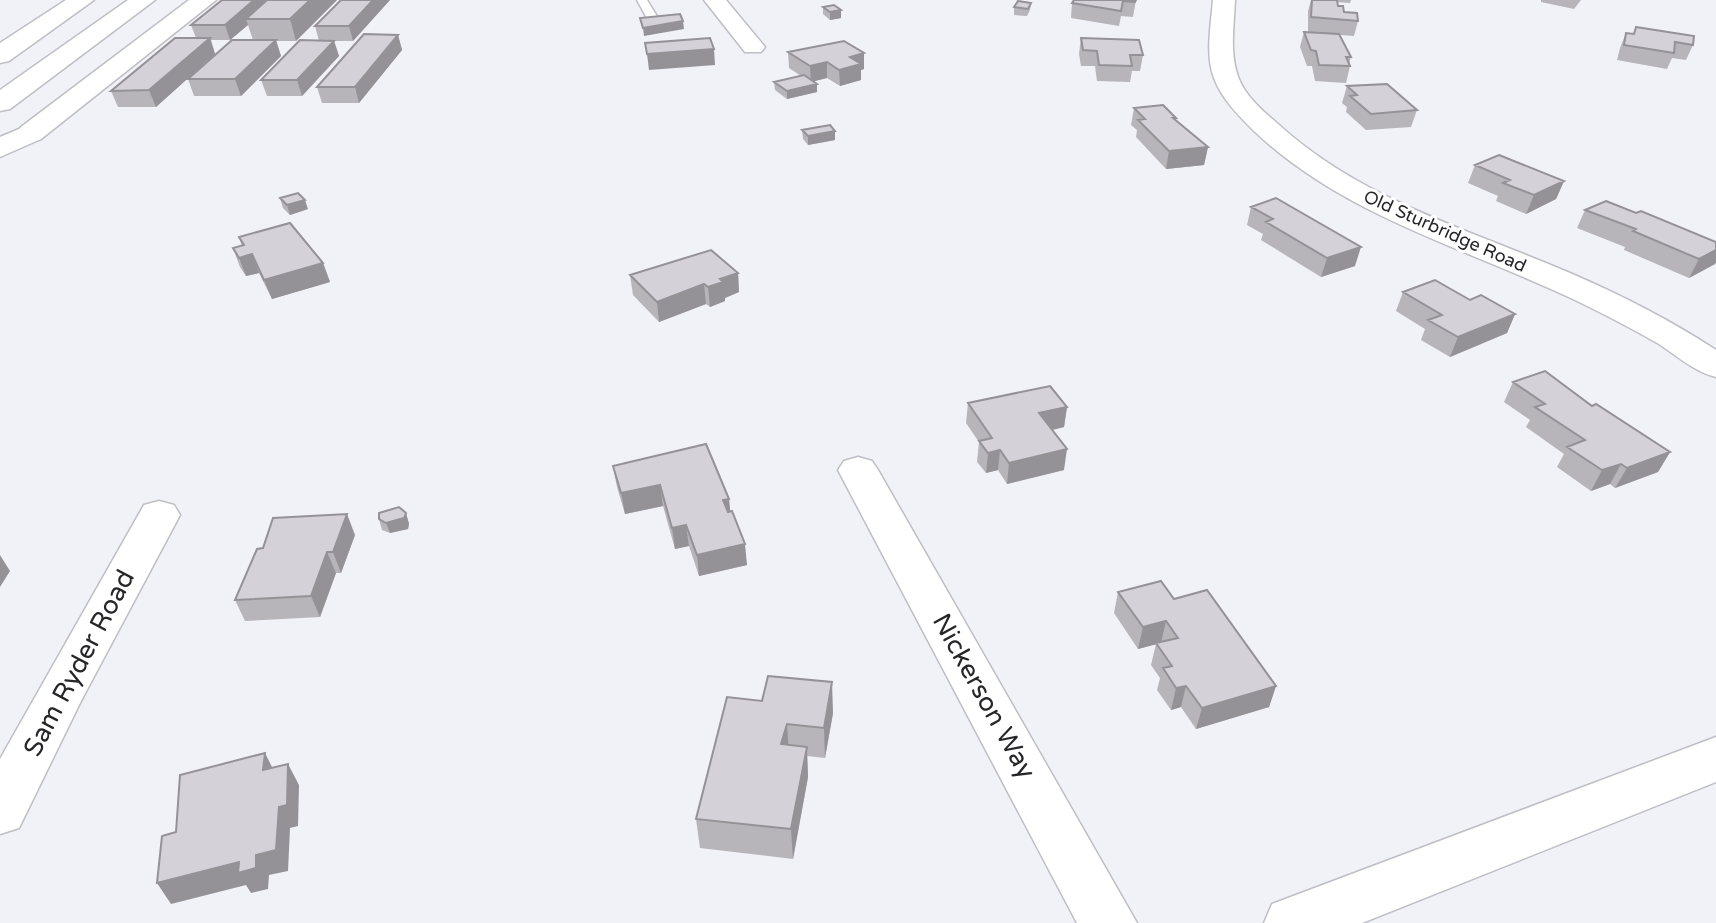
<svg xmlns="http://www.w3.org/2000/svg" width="1716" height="923" viewBox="0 0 1716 923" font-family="'Varela Round',sans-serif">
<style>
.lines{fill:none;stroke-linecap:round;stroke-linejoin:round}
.service-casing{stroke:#bfbec5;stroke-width:3}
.minor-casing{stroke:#bfbec5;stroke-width:3}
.tertiary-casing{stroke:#bfbec5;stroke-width:3}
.motorway-casing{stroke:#bfbec5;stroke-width:3}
.service{fill:#fff;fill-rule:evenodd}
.minor{fill:#fff;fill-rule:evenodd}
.tertiary{fill:#fff;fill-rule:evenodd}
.motorway{fill:#fff;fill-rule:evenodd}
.wall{fill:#b7b4ba}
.shaded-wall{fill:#959297}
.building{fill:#d5d1d8;stroke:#959297;stroke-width:2}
.labels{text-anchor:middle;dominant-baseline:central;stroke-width:6;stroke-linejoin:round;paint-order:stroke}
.far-street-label{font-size:18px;fill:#262629;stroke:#fff}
.near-street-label{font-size:26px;fill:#262629;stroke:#fff}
</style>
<rect width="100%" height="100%" fill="#f1f1f8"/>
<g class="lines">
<g class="service-casing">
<path id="service" d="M637 0H647L658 18 656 20H648Z"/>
</g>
<g class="minor-casing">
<path id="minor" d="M704 0H726L765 47 761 52H745Z
M1213 0H1235C1234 26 1229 54 1239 79 1246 97 1264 112 1278 124 1361 200 1470 230 1570 273 1621 295 1670 320 1716 350V377C1695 372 1677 356 1659 344 1631 328 1602 313 1573 299 1463 247 1344 216 1254 131 1239 116 1221 98 1214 78 1205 54 1211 25 1213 0Z
M858 457 872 461 878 470 1137 923H1077L838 470 844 461Z
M159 501 174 505 180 515 81 701 19 828 0 834V759L144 505Z
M1716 737V782L1362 923H1264L1272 904Z"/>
</g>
<g class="tertiary-casing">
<path id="tertiary" d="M189 0H216L41 139 31 142 21 139 16 133 21 127Z"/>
</g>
<g class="motorway-casing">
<path id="motorway" d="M66 0H94L9 61 0 63V43Z
M128 0H155L10 109 0 111V90Z
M31 124 41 127 46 133 41 139 0 157V137Z"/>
</g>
<use href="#service" class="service"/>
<use href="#minor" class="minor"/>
<use href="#tertiary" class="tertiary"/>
<use href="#motorway" class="motorway"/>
</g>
<path class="wall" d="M337 0 296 41H276L281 56 241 96H194L188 79 253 40 248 25 230 40H211L215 54 156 107H118L111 91 196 38 191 25Z
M390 0 353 41H334L339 56 302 96H267L261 80 319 41 315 26Z
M1136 0 1133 17 1121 16 1119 26 1071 18 1072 3Z
M1311 0H1351L1350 3 1337 2 1338 6 1344 12 1358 21 1354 36 1340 35 1351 57 1349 64 1350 66 1346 83 1315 81 1312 66H1307L1300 47 1304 32H1308V11Z
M1541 0H1581L1574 9 1541 2Z
M1031 3 1030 10 1027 16 1014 15V7Z
M823 7 841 10V18L830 20 823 14Z
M1636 27 1693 45 1686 60 1672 58 1667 69 1617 60 1620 48 1626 33 1633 34Z
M398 35 402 50 359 103H322L317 87Z
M1081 38 1143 55 1140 71H1132L1130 82 1097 81 1095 66H1081L1079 54Z
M788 52 864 69 861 70V80L840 86 827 78 814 81 817 92 787 99 775 90 774 82 801 76 789 68Z
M1347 86 1417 110 1411 127 1366 130 1346 112 1347 107 1342 103Z
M1134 108 1176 118 1175 120 1208 147 1204 165 1166 169 1136 137 1137 130 1131 125Z
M802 130 835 140 808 145 803 139Z
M1475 165 1564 181 1556 199 1526 214 1496 201 1498 196 1468 183Z
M280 198 308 209 290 215 283 208Z
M1251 207 1355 266 1321 277 1261 240 1263 234 1247 225Z
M1585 210 1636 213 1716 242V262L1715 264 1689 278 1624 250 1625 247 1577 228Z
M239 237 323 263 330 282 272 299 259 273 246 276 240 267 233 248 242 246Z
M738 273 739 292 725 298V301L710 307 706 304 659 322 633 295 630 275Z
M1403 292 1470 300 1515 314 1507 333 1450 357 1421 340 1425 329 1396 311Z
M1513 382 1592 406 1670 452 1658 472 1615 488 1610 484 1591 491 1557 467 1564 454 1526 427 1530 420 1504 402Z
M968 403 1067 407 1064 427 1052 430 1064 470 1007 484 998 470 986 473 977 462 979 442 966 423Z
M613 466 729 499 730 512 747 565 699 576 689 546 675 549 663 506 625 514 617 487Z
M406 513 409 524 408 529 390 533 382 530 379 519Z
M355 535 341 573H336L320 617 245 621 235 600Z
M1118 592 1174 599 1276 686 1269 707 1196 729 1181 707 1171 710 1157 690 1160 678 1151 665 1156 644 1138 649 1114 613Z
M762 701 833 713 825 758 807 756 808 777 793 859 700 848 696 819Z"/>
<path class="shaded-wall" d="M254 0H276L246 19 248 25 230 40 225 25Z
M310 0H337L296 41 290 19Z
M373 0H390L353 41 349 26Z
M841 10V18L830 20V12Z
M683 21 684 29 644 36 643 28Z
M398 35 402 50 359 103 355 87Z
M210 38 215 54 156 107 149 90Z
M276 40 281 56 241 96 235 79Z
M334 41 339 56 302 96 297 80Z
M714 49 715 65 649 70 647 54Z
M864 53V69L861 70V80L840 86 839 70 850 57Z
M827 62V78L811 82 810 66Z
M817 84V92L787 99V91Z
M835 131V140L808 145V136Z
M1208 147 1204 165 1166 169 1169 151Z
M1564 181 1556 199 1526 214 1534 195Z
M305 200 308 209 290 215 287 205Z
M1361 247 1355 266 1321 277 1327 258Z
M1716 250V262L1715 264 1689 278 1699 259Z
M252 254 259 273 246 276 239 258Z
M323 263 330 282 272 299 264 280Z
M738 273 739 292 725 298V301L710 307 708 287 720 279Z
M704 284 706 304 659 322 657 302Z
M1515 314 1507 333 1450 357 1458 337Z
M1067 407 1064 427 1036 434 1039 413Z
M1067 449 1064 470 1007 484 1009 463Z
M1000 450 998 470 986 473 988 453Z
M1670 452 1658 472 1615 488 1627 468Z
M1621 464 1610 484 1591 491 1602 470Z
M660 485 663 506 625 514 621 493Z
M729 499 731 520 723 500Z
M406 513 409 524 408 529 390 533 386 523Z
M347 514 355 535 341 573 333 552Z
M686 525 689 546 675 549 672 528Z
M745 544 747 565 699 576 697 555Z
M327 552 336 573 320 617 311 596Z
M0 555 10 571 0 587Z
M1166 621 1161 643 1138 649 1143 627Z
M832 682 833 713 825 758 824 728Z
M1186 686 1181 707 1171 710 1176 688Z
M1276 686 1269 707 1196 729 1202 708Z
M787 724 789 754 781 744Z
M807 747 808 777 793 859 791 829Z
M265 753 276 775 263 770Z
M288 764 299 785 298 826 290 828 288 871 269 875 268 889 251 893 246 885 171 904 157 883 256 855Z"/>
<path class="building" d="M222 0H254L225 25H191Z
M267 0H310L290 19H246Z
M341 0H373L349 26H315Z
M1074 0H1136L1135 2 1123 1 1121 11 1072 3Z
M1312 0H1337L1338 6H1343L1344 12 1357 13 1358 21 1311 17Z
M1018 1 1031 3 1028 9 1014 7Z
M834 5 841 10 830 12 823 7Z
M680 14 683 21 643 28 640 18Z
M1636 27 1694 36 1693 45 1675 42 1674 53 1624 45 1626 33 1634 34Z
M1304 32 1339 34 1351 57H1346L1350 66 1319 65 1316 51 1311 50Z
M364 34 398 35 355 87H317Z
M175 38H210L149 90 111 91Z
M710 38 714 49 647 54 645 43Z
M1081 38 1139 40 1143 55H1130L1132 66 1099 65 1097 51 1083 50Z
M232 40H276L235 79H188Z
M300 40 334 41 297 80H261Z
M844 41 864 53 850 57 861 64 839 70 827 62 810 66 788 52Z
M804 75 817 84 787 91 774 82Z
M1387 84 1417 110 1371 114 1350 96 1357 95 1347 86Z
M1163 105 1176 118H1173L1208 147 1169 151 1138 120 1145 119 1134 108Z
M830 125 835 131 808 136 802 130Z
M1499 155 1564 181 1534 195 1503 183 1510 180 1475 165Z
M298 193 305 200 287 205 280 198Z
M1276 198 1361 247 1327 258 1266 222 1273 219 1251 207Z
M1606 201 1636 213 1641 211 1716 242V250L1699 259 1633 231 1636 229 1585 210Z
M290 223 323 263 264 280 252 254 239 258 233 248 244 245 239 237Z
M711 250 738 273 720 279 723 282 708 287 704 284 657 302 630 275Z
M1435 280 1470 300 1481 295 1515 314 1458 337 1428 320 1442 315 1403 292Z
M1545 371 1592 406 1596 404 1670 452 1627 468 1621 464 1602 470 1567 447 1585 440 1535 407 1545 404 1513 382Z
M1050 386 1067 407 1039 413 1067 449 1009 463 1000 450 988 453 979 441 992 438 968 403Z
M706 444 729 499 723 500 728 512 732 511 745 544 697 555 686 525 672 528 660 485 621 493 613 466Z
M399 507 406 513 404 518 386 523 379 519V513Z
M347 514 333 552H327L311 596 235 600 257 549 263 548 273 518Z
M1161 581 1174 599 1207 590 1276 686 1202 708 1186 686 1176 688 1163 668 1172 666 1156 643 1178 638 1166 621 1143 627 1118 592Z
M768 676 832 682 824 728 787 724 781 744 807 747 791 829 696 819 727 697 762 701Z
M265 753 263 770 288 764 287 805 279 807 276 850 256 855V868L238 873 239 862 157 883 162 836 176 832 180 775Z"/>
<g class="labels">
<g class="far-street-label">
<text transform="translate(1445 231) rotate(24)">Old Sturbridge Road</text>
</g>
<g class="near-street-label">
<text transform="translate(79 663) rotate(-62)">Sam Ryder Road</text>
<text transform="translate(984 696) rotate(61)">Nickerson Way</text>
</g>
</g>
</svg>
